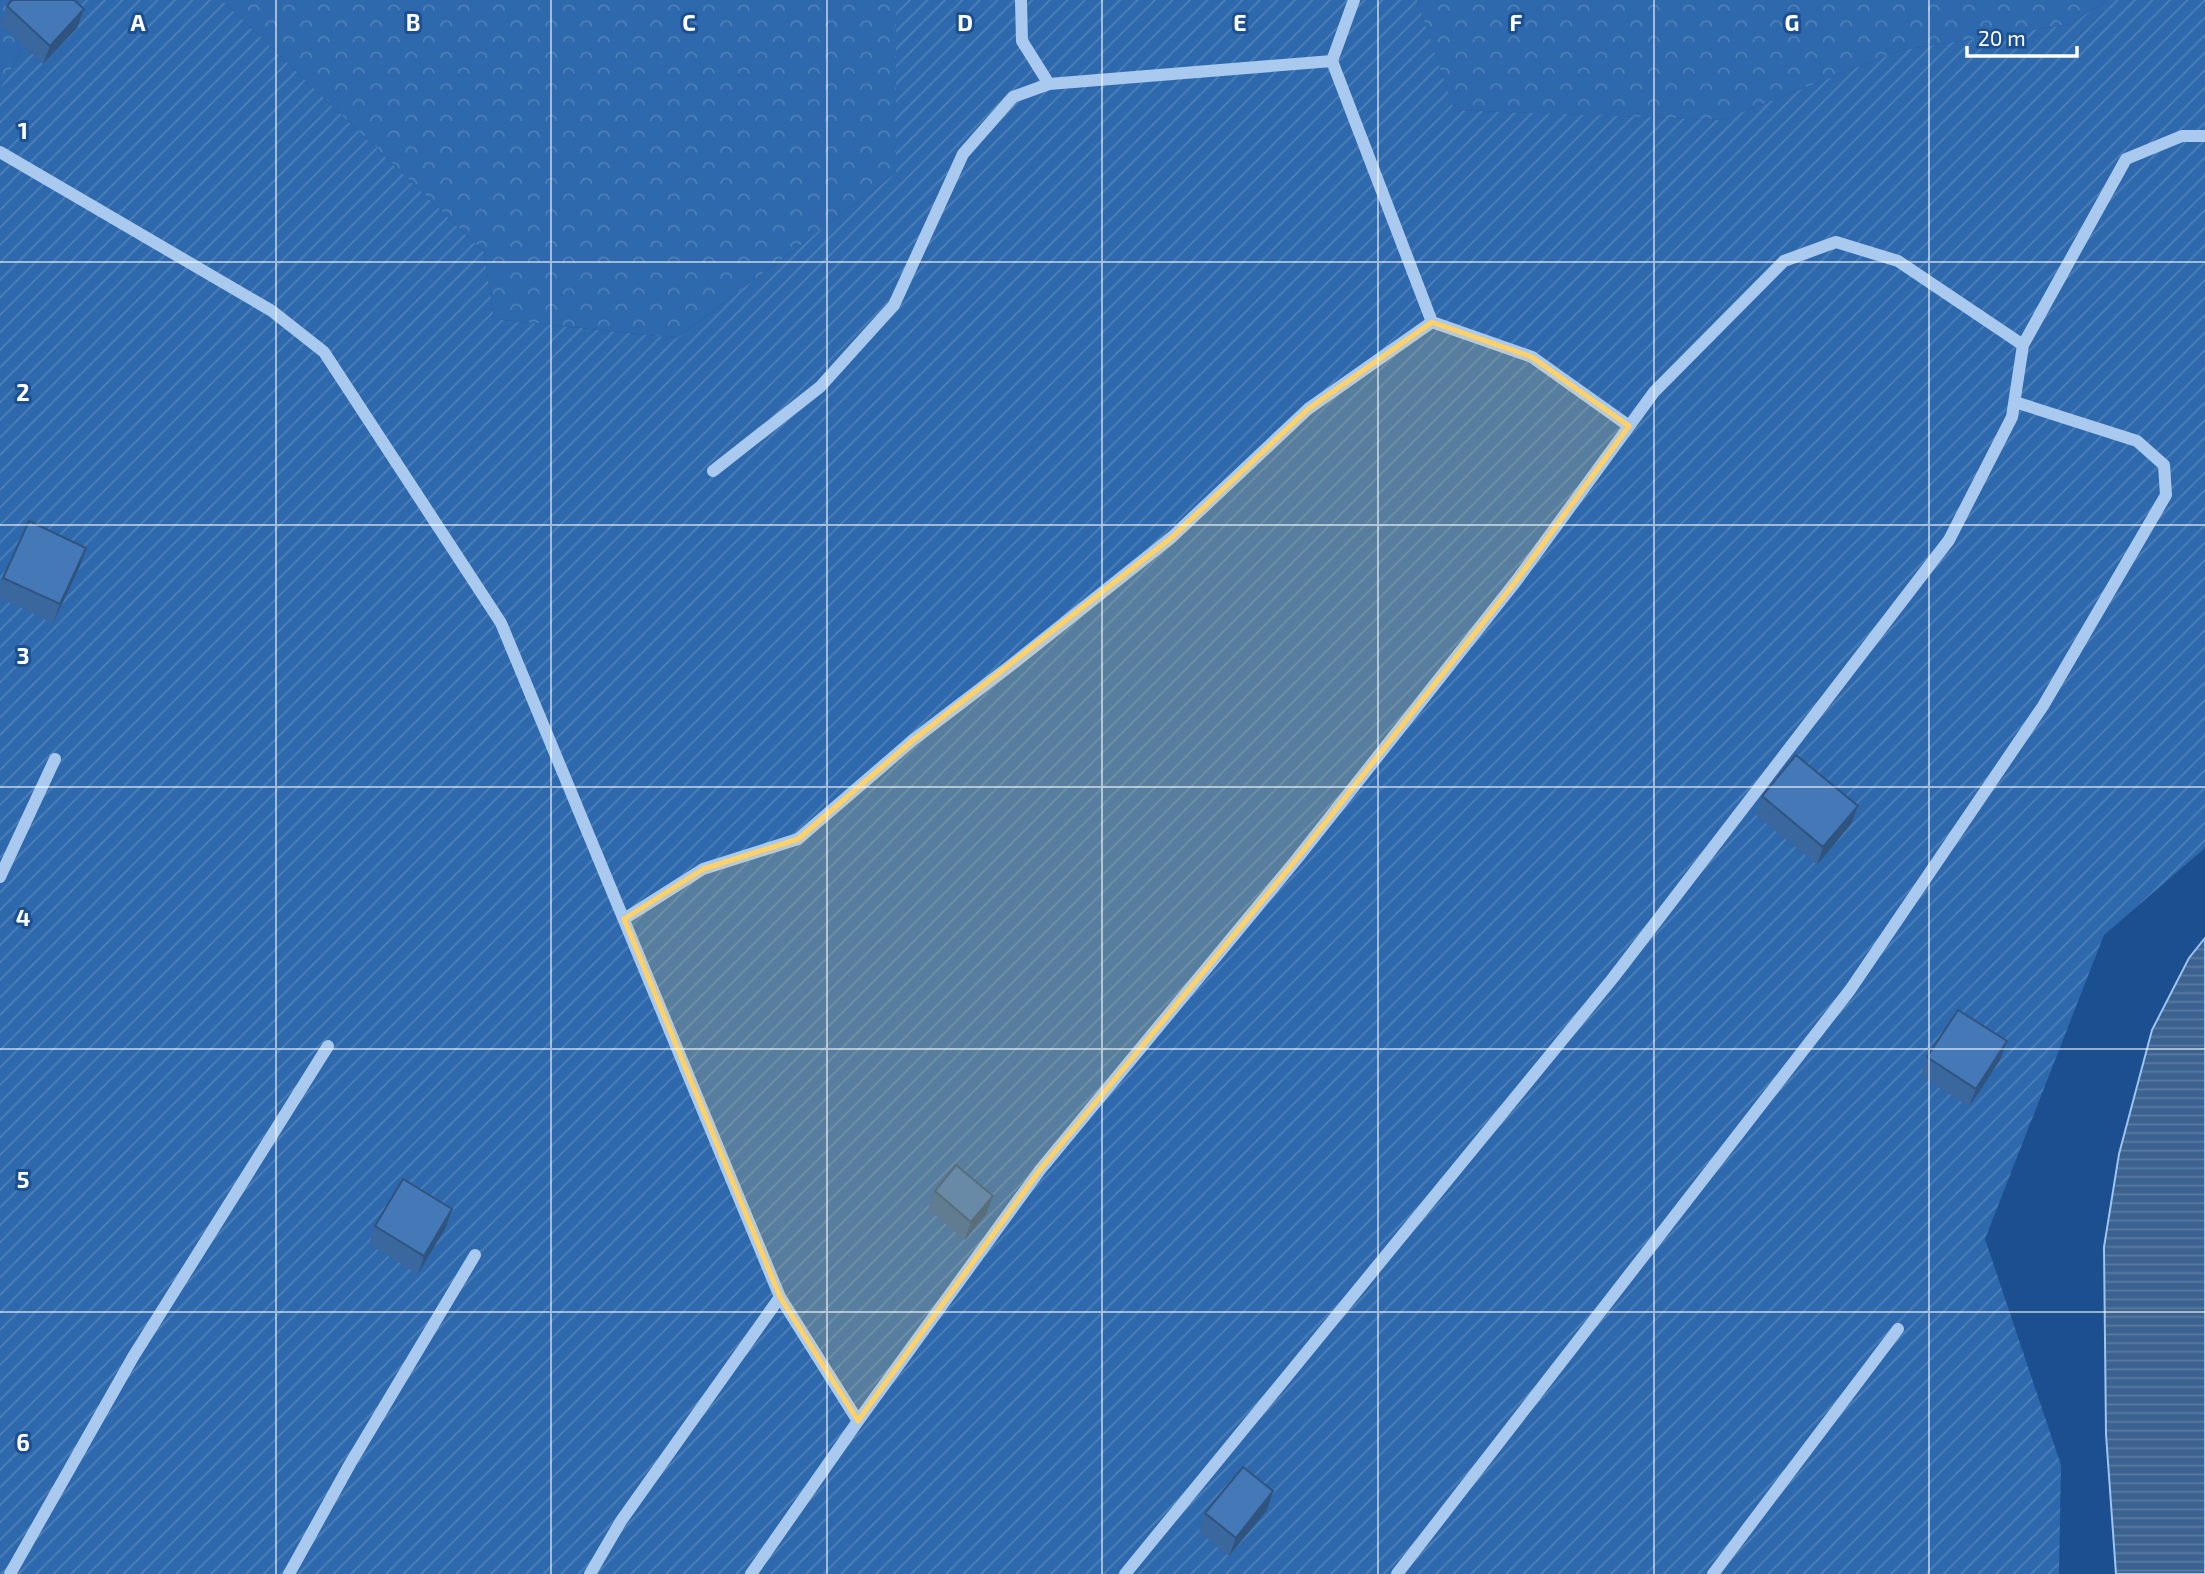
<svg xmlns="http://www.w3.org/2000/svg" width="2205" height="1574" viewBox="0 0 2205 1574" font-family="'Exo 2',sans-serif">
<style>
.forest{fill:url(#forest-crowns)}
.garden{fill:url(#garden-furrows)}
.water{fill:url(#water-rules);stroke:#9cc4f0;stroke-width:2}
.lines{fill:none;stroke-linecap:round;stroke-linejoin:round}
.minor{stroke:#a9c9ee;stroke-width:12}
.wall{fill:#3a679d}
.shaded-wall{fill:#305480}
.building{fill:#4478b7;stroke:#305480;stroke-width:2}
.marked{fill:#ffd166;fill-opacity:0.2;stroke:#ffd166;stroke-width:5;stroke-linejoin:round}
.grid{fill:none;stroke:#fff;stroke-width:2;stroke-opacity:0.55}
.grid-label{font-size:23px;text-anchor:middle;font-weight:bold;fill:#fff;stroke:#1b4f8f;stroke-width:6;stroke-linejoin:round;paint-order:stroke}
</style>
<defs>
<pattern id="forest-crowns" width="20" height="18" patternUnits="userSpaceOnUse" patternTransform="scale(1.75)"><rect width="20" height="18" fill="#2e69ad"/><path d="M2 6a3 3 0 1 1 6 0M12 15a3 3 0 1 1 6 0" fill="none" stroke="#4d80b9"/></pattern>
<pattern id="garden-furrows" width="10" height="10" patternUnits="userSpaceOnUse" patternTransform="scale(1.75)"><rect width="10" height="10" fill="#2e69ad"/><path d="M-1 1l2-2M0 10L10 0M9 11l2-2" fill="none" stroke="#4d80b9"/></pattern>
<pattern id="water-rules" width="6" height="5" patternUnits="userSpaceOnUse" patternTransform="scale(1.75)"><rect width="6" height="5" fill="#3c6290"/><path d="M0 2.5h6" fill="none" stroke="#597aa1"/></pattern>
</defs>
<rect width="100%" height="100%" fill="#1b4f8f"/>
<path class="forest" d="M0 0H50L0 89Z
M222 0H896V173L677 338 494 319 484 252Z
M1417 0H2107L2071 24 1902 50 1722 120 1453 110Z"/>
<path class="garden" d="M50 0H222L484 252 494 319 677 338 896 173V0H1417L1454 110 1722 120 1902 50 2071 24 2107 0H2205V848L2104 935 1985 1239 2061 1465 2059 1574H0V89Z"/>
<path class="water" d="M2205 938V1574H2116L2106 1434 2104 1247 2119 1154 2152 1030 2189 958Z"/>
<g class="lines">
<path class="minor" d="M1021 0 1022 41 1049 84
M1354 0 1332 61 1432 322 1532 357 1629 426
M0 152 272 311 324 352 501 623 780 1297 858 1421
M713 471 820 387 894 305 963 154 1013 97 1049 84 1332 61
M0 877 55 759
M624 919 703 869 798 839 913 740 1010 666 1172 537 1308 409 1432 322
M10 1574 133 1357 328 1046
M289 1574 350 1464 475 1255
M590 1574 621 1521 780 1297
M751 1574 858 1421 1040 1170 1296 860 1517 580 1654 392 1784 261 1836 242 1898 261 2023 345
M1125 1574 1613 978 1949 540 2012 417 2023 345 2126 159 2182 136H2205
M1397 1574 1850 990 2043 706 2166 495 2164 465 2137 441 2015 402
M1713 1574 1898 1329"/>
</g>
<path class="wall" d="M7 6 84 9 77 28 43 64 0 24Z
M80 566 53 623 0 598V586L3 578Z
M1762 796 1851 824 1817 865 1756 815Z
M1927 1057 2000 1060 1969 1107 1921 1076Z
M935 1191 993 1196 986 1214 965 1240 928 1209Z
M452 1209 446 1227 418 1274 369 1244 375 1226Z
M1267 1510 1229 1556 1199 1532 1205 1513Z"/>
<path class="shaded-wall" d="M84 9 77 28 43 64 50 46Z
M86 548 80 566 53 623 60 604Z
M1858 806 1851 824 1817 865 1823 847Z
M2007 1041 2000 1060 1969 1107 1976 1089Z
M993 1196 986 1214 965 1240 971 1222Z
M452 1209 446 1227 418 1274 424 1256Z
M1273 1491 1267 1510 1229 1556 1236 1538Z"/>
<path class="building" d="M12 0H74L84 9 50 46 7 6Z
M29 521 86 548 60 604 3 578Z
M1796 755 1858 806 1823 847 1762 796Z
M1958 1010 2007 1041 1976 1089 1927 1057Z
M956 1165 993 1196 971 1222 935 1191Z
M403 1179 452 1209 424 1256 375 1226Z
M1243 1467 1273 1491 1236 1538 1205 1513Z"/>
<path class="marked" d="M1432 322 1532 357 1629 426 1517 580 1296 860 1040 1170 858 1421 780 1297 624 919 703 869 798 839 913 740 1172 537 1308 409Z"/>
<path class="grid" d="M276 0V1574M551 0V1574M827 0V1574M1102 0V1574M1378 0V1574M1654 0V1574M1929 0V1574M0 262H2205M0 525H2205M0 787H2205M0 1049H2205M0 1312H2205"/>
<g class="grid-label">
<text x="138" y="31">A</text>
<text x="413" y="31">B</text>
<text x="689" y="31">C</text>
<text x="965" y="31">D</text>
<text x="1240" y="31">E</text>
<text x="1516" y="31">F</text>
<text x="1792" y="31">G</text>
<text x="23" y="139">1</text>
<text x="23" y="401">2</text>
<text x="23" y="664">3</text>
<text x="23" y="926">4</text>
<text x="23" y="1188">5</text>
<text x="23" y="1451">6</text>
</g>
<path d="M1967 46v10h110v-10" fill="none" stroke="#ffffff" stroke-width="3.5"/>
<text x="1978" y="46" font-size="21" fill="#ffffff" stroke="#1b4f8f" stroke-width="5" paint-order="stroke">20 m</text>
</svg>
